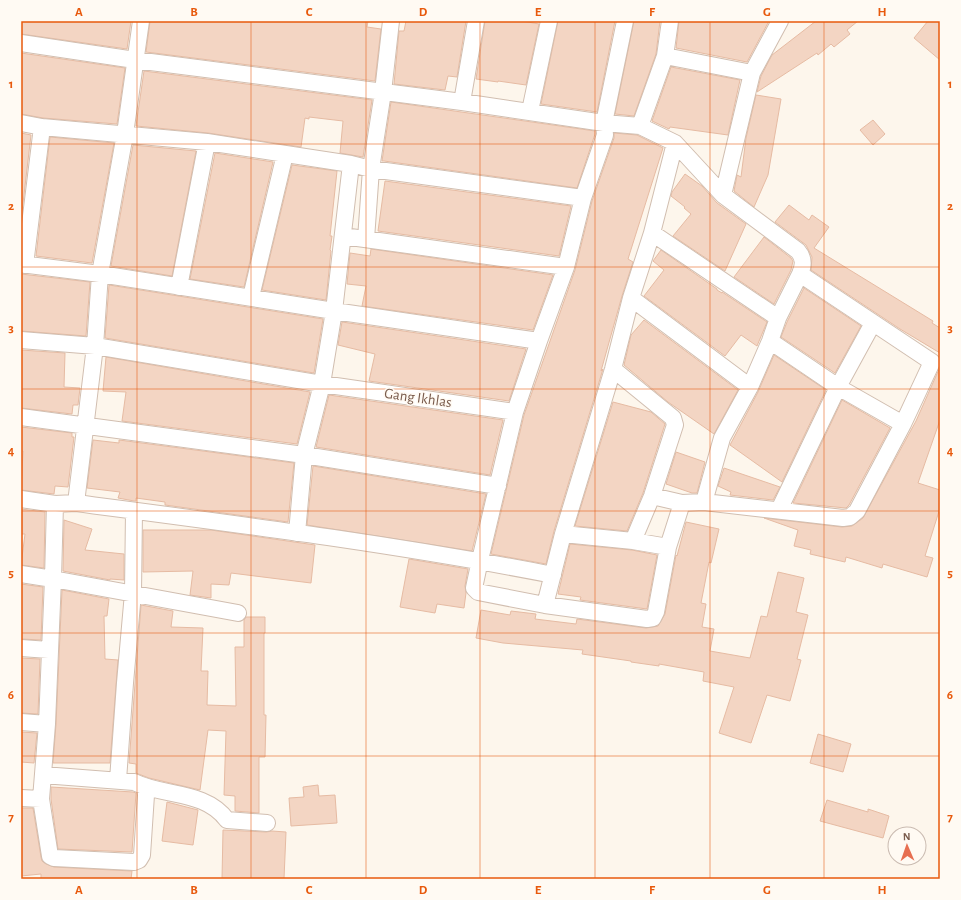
<svg xmlns="http://www.w3.org/2000/svg" width="961" height="900" viewBox="0 0 961 900" font-family="'Alegreya Sans',sans-serif">
<style>
.building{fill:#f3d5c3;stroke:#e6bba3}
.lines{fill:none;stroke-linecap:round;stroke-linejoin:round}
.street-casing{stroke:#d1beb0;stroke-width:18}
.street{stroke:#fff;stroke-width:16}
.grid{fill:none;stroke:#e8590c;stroke-width:1;stroke-opacity:0.55}
.labels{text-anchor:middle;dominant-baseline:central;stroke-width:3;stroke-linejoin:round;paint-order:stroke}
.street-label{font-size:15px;fill:#7a5c4d;stroke:#fffaf3}
.neatline{fill:none;stroke:#e8590c;stroke-width:1.5}
.grid-label{font-size:13px;text-anchor:middle;font-weight:bold;fill:#e8590c}
</style>
<rect width="100%" height="100%" fill="#fdf6ec"/>
<path class="building" d="M21 21H131L127 49 21 34Z
M150 21H368L367 27 381 29 375 81 146 52Z
M406 21H466L457 77 448 76 445 90 394 84 399 31H404Z
M485 21H522L539 24 526 85 498 81V82L476 79Z
M558 21H615L597 112 541 104Z
M634 21H660L656 54 634 116 615 114Z
M679 21H769L747 62 676 48Z
M816 21H858L847 30 850 34 834 47 831 44 818 55 817 53 757 92 761 76 772 55Z
M928 21H940V60L914 38Z
M21 53 125 68 117 124 43 118 21 114Z
M671 67 740 80 728 135 670 127 669 129 652 121Z
M144 71 372 100 363 157 340 153 343 121 309 117V119L305 118 301 147 208 133 136 126Z
M756 95 781 99 768 175 754 207 734 191 737 175 741 177 746 138Z
M391 102 595 131V134L577 188 384 161H382Z
M873 120 885 134 873 145 860 130Z
M21 133 31 135 21 220Z
M614 133 637 135 663 148 628 259 633 262 622 296 601 371 603 369 554 531 546 564 491 554 524 415 575 270 592 201 614 138Z
M50 137 114 143 92 263 36 256Z
M133 145 196 151 172 276 111 266Z
M215 153 273 162 244 287 190 279Z
M292 165 337 171 330 236H332L330 250 331 251 326 300 262 290Z
M685 174 702 186 717 203 746 224 725 271 673 236 691 214 684 208 685 207 671 196 672 192Z
M385 181 571 206 559 256 378 231Z
M789 205 809 220 812 215 829 227 814 248 933 321 932 323 940 328V353L900 329 811 270 812 257 806 245 775 222Z
M764 237 791 258 793 261 791 270 774 304 734 277Z
M371 249 553 275 533 330 362 306 366 286 347 284 350 253 370 256Z
M661 250 717 289V290L722 293V292L767 322 757 346 741 335 725 356 644 296 664 270 653 261Z
M21 274 90 282 86 336 21 331Z
M109 285 323 319 314 373 105 338Z
M804 288 861 326 835 373 781 337 787 322Z
M644 320 738 390 714 434 668 402 624 365 631 335Z
M342 322 526 349 509 401 369 381 375 354 338 345Z
M21 350 65 353 64 387 80 388 78 405H73L72 414 21 408Z
M774 355 826 390 782 482 730 445 758 392Z
M106 357 310 392 297 444 122 421 126 392 103 391Z
M940 367V420L918 483 940 490V508L925 556 933 558 927 577 883 564 882 568 846 557 845 562 810 554 811 550 794 546 798 530 764 518 842 527 852 526 863 518 916 421Z
M329 395 503 420 490 475 316 447Z
M842 400 890 428 849 505 846 508 793 503Z
M613 402 651 412 665 424 643 493 627 531 575 526Z
M21 427 72 433V437H74L68 487 55 486 54 494 21 490 23 451H21Z
M93 440 119 443V440L294 463 288 522 165 505V502L136 498V501H134L118 498 120 492 87 488Z
M676 452 705 462 697 493H692L666 484Z
M313 466 486 494 472 551 307 525Z
M724 468 780 487 773 500 730 495 731 492 718 486Z
M21 509 45 512 44 568 21 565 25 534H21Z
M64 520 92 529 85 550 124 554V580L110 579V580L63 571Z
M686 522 719 529 711 563 709 562 701 603 706 604 702 627 714 629 710 651 750 658 761 616 767 617 778 572 804 578 796 612 808 615 797 659 801 660 790 701 767 695 751 743 719 733 734 687 703 681 704 672 659 664V666L631 662V661L582 654 583 650 503 643 476 638 481 610 510 615 511 611 536 614 535 619 576 624 577 619 646 628 658 626 665 614 676 555 677 556Z
M143 530H211L315 545 311 583 231 573 229 585 211 584V598L190 595 193 571 143 572Z
M570 544 632 550 657 555 647 609 580 600 581 597 558 594Z
M409 559 468 569 465 586 466 593 464 608 437 604 435 613 400 607Z
M21 584 43 587 41 640 21 639Z
M62 590 109 599 107 616H104L105 659 118 660 110 763H53L56 724Z
M141 605 173 611 171 627 203 628 201 671H208L207 705 236 706 235 647H244V620L246 617H265V633H264V715H266L265 757H259V813L235 811V796L224 795 226 731 208 730 200 790 149 778 136 773V764L129 763Z
M21 658 40 659 38 714 21 713Z
M21 732 37 733 34 763 21 762Z
M818 734 851 744 843 772 810 763Z
M318 785 319 796 335 795 337 823 291 826 289 798 304 797 303 787Z
M51 787 133 792 136 793 132 852 58 849 51 799Z
M827 800 868 812V809L889 816 883 838 820 821Z
M167 802 198 810 193 845 162 841Z
M21 808H33L41 857 42 861 46 864 54 867 132 871 131 879H41V874L21 876Z
M223 830 266 832 272 831 286 832 284 879H222Z"/>
<g class="lines">
<g class="street-casing">
<path id="street" d="M625 21 604 123 605 135 583 198 566 267 539 341 515 412 480 560 474 588 478 592 545 605 647 619 653 618 656 612 668 547 682 503
M21 43 135 60 462 102 604 123 640 126 675 143 723 195 798 251C804 258 804 265 800 274L778 318 770 341 750 387 722 438 704 502
M665 56 752 73
M462 102 476 21
M530 111 549 21
M21 123 42 127 207 142 351 164 371 169 583 198
M640 126 665 56 670 21
M723 195 752 73 780 21
M652 233 778 318
M343 236 566 267
M366 239 371 169 383 92 391 21
M21 264 100 274 334 311 539 341
M25 265 42 127
M179 287 207 142
M251 297 285 154
M631 298 750 387
M21 340 95 346 322 384 515 412
M770 341 838 387 903 424
M613 369 673 418 675 425 652 496 633 541
M21 417 304 455 498 486
M652 496 682 503 704 502 843 518 850 517 857 511 903 424 932 362 800 274
M21 499 55 504 76 503C235 524 395 544 553 575
M76 503 95 346 100 274 125 134 141 21
M55 504 53 579 47 724 41 799 50 856 54 858 134 862 139 860 142 855 146 795 145 787
M779 510 838 387 873 323
M297 533 304 455 322 384 334 311 351 164
M563 534 633 541 668 547
M21 574 53 579 238 613
M545 605 563 534 613 369 631 298 652 233 675 143
M21 648 49 650
M21 722 47 724
M43 775 134 782C164 797 205 790 227 820L267 823
M118 780 125 683 133 593 134 511
M21 798 41 799"/>
</g>
<use href="#street" class="street"/>
</g>
<path class="grid" d="M137 21V879M251 21V879M366 21V879M480 21V879M595 21V879M710 21V879M824 21V879M21 144H940M21 267H940M21 389H940M21 511H940M21 633H940M21 756H940"/>
<g class="labels">
<g class="street-label">
<text transform="translate(418 398) rotate(8)">Gang Ikhlas</text>
</g>
</g>
<rect width="961" height="900" fill="none" stroke="#fffaf3" stroke-width="44"/>
<g transform="translate(907 846) rotate(358)"><circle r="19" fill="#fffaf3" stroke="#cabbb1"/>
<path d="M0-3L7 15L0 10L-7 15Z" fill="#e76f51"/>
<text y="-6" font-size="11" font-weight="bold" text-anchor="middle" fill="#7a5c4d">N</text>
</g>
<rect x="22" y="22" width="917" height="856" class="neatline"/>
<g class="grid-label">
<text x="79" y="16">A</text>
<text x="194" y="16">B</text>
<text x="309" y="16">C</text>
<text x="423" y="16">D</text>
<text x="538" y="16">E</text>
<text x="652" y="16">F</text>
<text x="767" y="16">G</text>
<text x="882" y="16">H</text>
<text x="11" y="88">1</text>
<text x="950" y="88">1</text>
<text x="11" y="210">2</text>
<text x="950" y="210">2</text>
<text x="11" y="332">3</text>
<text x="950" y="332">3</text>
<text x="11" y="455">4</text>
<text x="950" y="455">4</text>
<text x="11" y="577">5</text>
<text x="950" y="577">5</text>
<text x="11" y="699">6</text>
<text x="950" y="699">6</text>
<text x="11" y="821">7</text>
<text x="950" y="821">7</text>
<text x="79" y="894">A</text>
<text x="194" y="894">B</text>
<text x="309" y="894">C</text>
<text x="423" y="894">D</text>
<text x="538" y="894">E</text>
<text x="652" y="894">F</text>
<text x="767" y="894">G</text>
<text x="882" y="894">H</text>
</g>
</svg>
